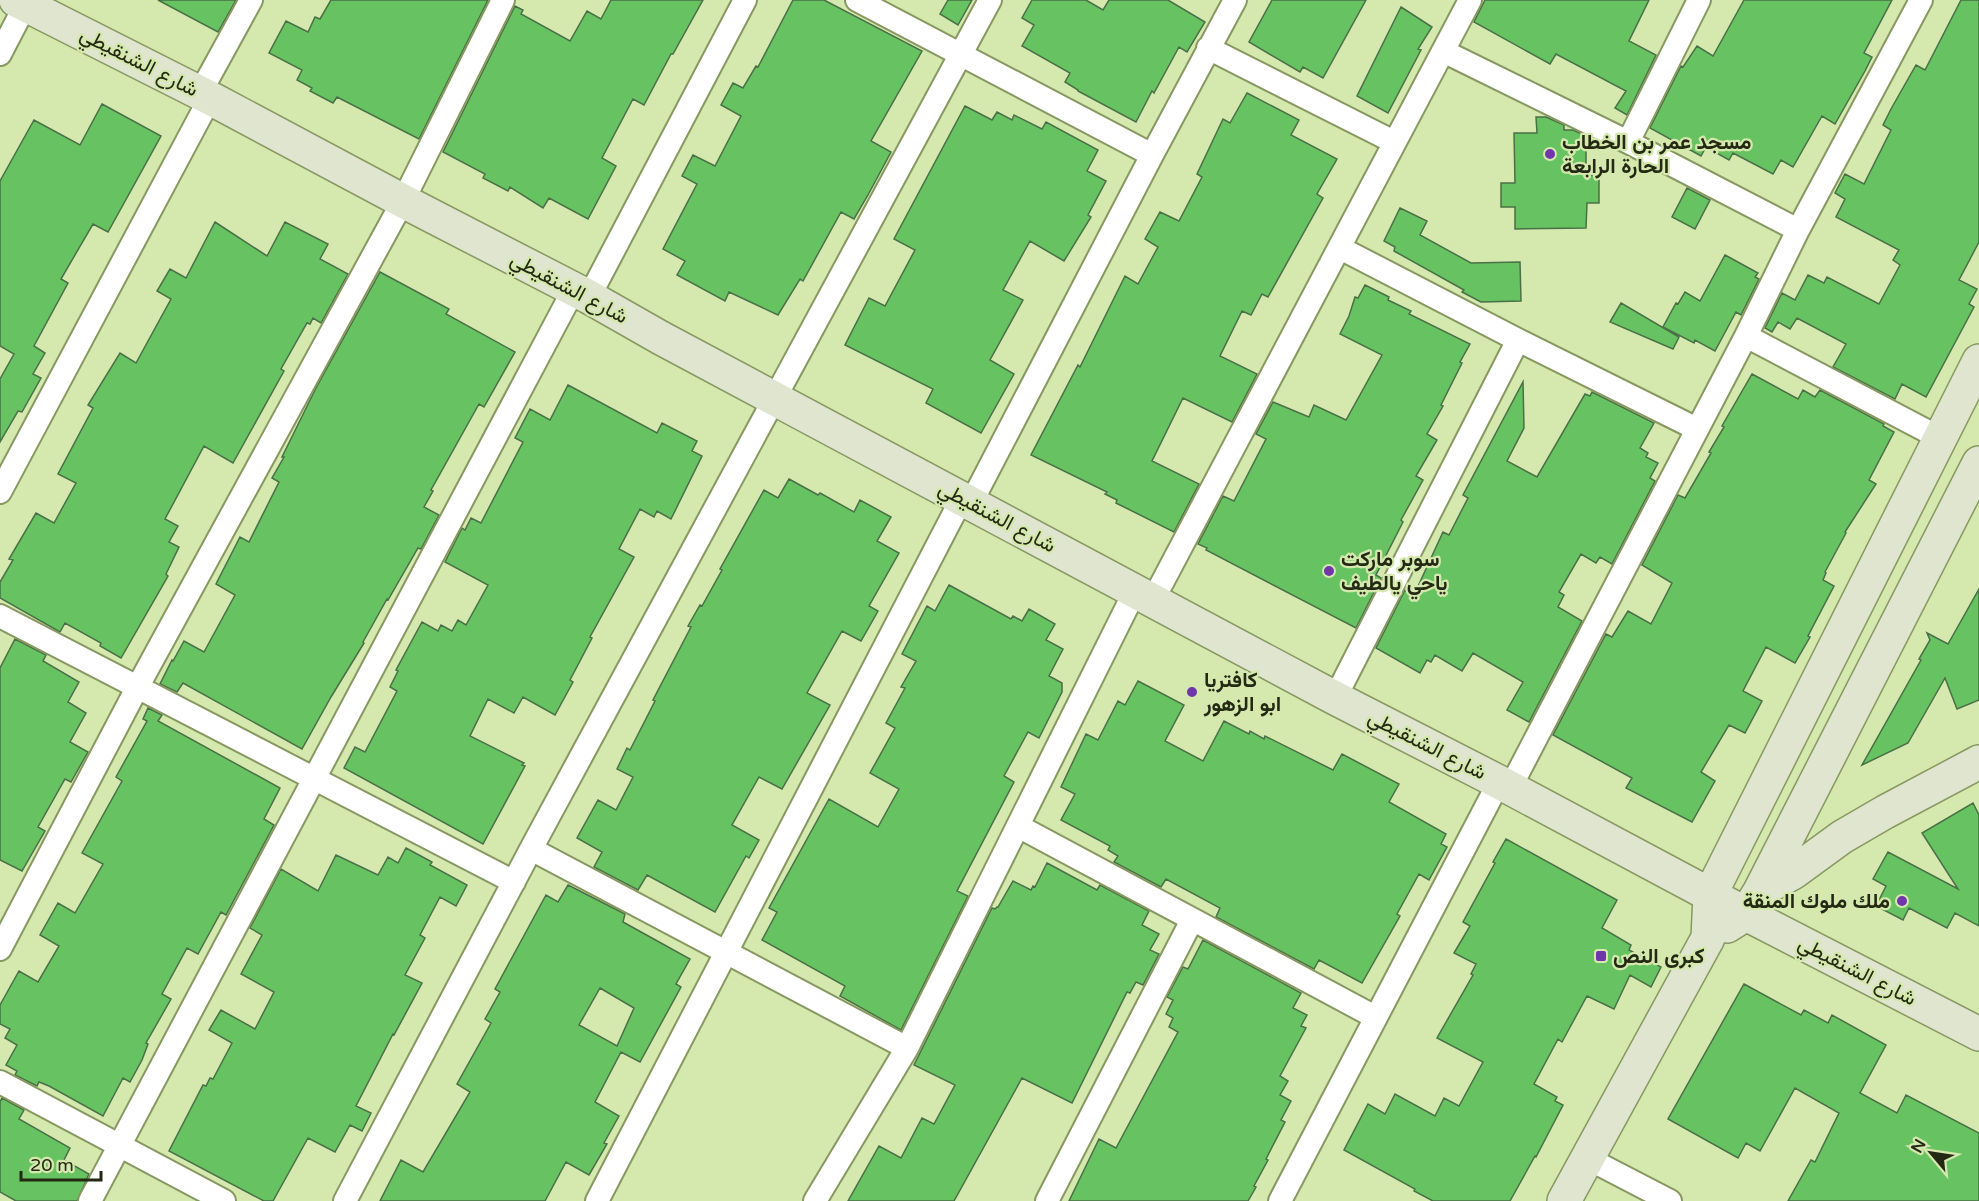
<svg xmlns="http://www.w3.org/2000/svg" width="1979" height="1201" viewBox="0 0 1979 1201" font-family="'Varela Round',Vazirmatn,sans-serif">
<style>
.building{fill:#67c361;stroke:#497046;stroke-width:1.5;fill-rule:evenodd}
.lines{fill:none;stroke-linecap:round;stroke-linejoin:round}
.street-casing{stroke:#879861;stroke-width:26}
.secondary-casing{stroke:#879861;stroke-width:36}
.street{stroke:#fff;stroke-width:22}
.secondary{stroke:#dfe5cf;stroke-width:33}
.poi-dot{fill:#7036ac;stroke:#d5e8ae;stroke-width:2}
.labels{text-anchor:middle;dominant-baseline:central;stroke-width:4.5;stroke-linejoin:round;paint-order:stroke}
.street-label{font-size:21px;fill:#232913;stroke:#d5e8ae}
.poi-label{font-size:21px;font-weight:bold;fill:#232913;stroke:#d5e8ae;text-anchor:start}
</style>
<rect width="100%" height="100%" fill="#d5e8ae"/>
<path class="building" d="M158 0H236L218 32Z
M331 0H488L419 139 337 97 333 103 310 91 312 88 297 80 302 70 269 53 286 21 308 32 315 17 320 19Z
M611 0H703L673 54H671L644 105 633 99 602 158 616 166 588 219 549 198 543 208 510 187 508 191 483 178 485 174 443 152 515 6 523 10 521 14 570 41 587 11 601 19Z
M793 0H824L922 51 871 141 891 152 868 195 854 219 841 212 803 281 800 279 778 315 729 292 725 301 677 275 685 261 663 249 697 184 682 176 693 155 715 166 741 116 721 105 733 83 743 88 756 66 758 67Z
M948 0H972L958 25 940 14Z
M1032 0H1086L1103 10 1109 0H1168L1205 22 1187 52 1179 47 1154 93 1152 91 1136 122 1078 91V90L1065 82 1070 73 1022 46 1034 25 1022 18Z
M1272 0H1366L1323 78 1303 67 1300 72 1249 42Z
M1485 0H1649L1629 41 1656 55 1627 115 1615 108 1626 91 1556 54 1550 64 1474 22Z
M1744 0H1892L1864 53 1872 57 1865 71 1835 124 1822 116 1793 167 1781 160 1773 174 1733 153 1729 160 1706 147 1701 156 1650 128 1681 66 1683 67 1697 46 1713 56Z
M1961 0H1979V242L1959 280 1977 289 1969 304 1974 307 1926 397 1902 384 1895 399 1833 367 1846 344 1797 318 1790 329 1778 322 1772 332 1765 328 1782 293 1795 300 1808 275 1824 283 1827 277 1879 304 1900 265 1893 260 1899 250 1836 217 1845 199 1835 193 1845 174 1864 184 1891 130 1883 125 1891 109 1916 65 1925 70Z
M1401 7 1432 27 1418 49 1421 50 1388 113 1357 96Z
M1247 93 1299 120 1291 135 1337 159 1317 194 1323 198 1268 297 1262 294 1251 315 1242 311 1220 356 1257 374 1232 422 1183 398 1152 461 1199 484 1174 532 1116 503 1117 500 1105 494 1107 492 1031 455 1078 365 1080 367 1125 276 1138 284 1158 247 1145 239 1160 212 1179 221 1202 177 1197 174 1223 119 1230 123Z
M102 104 161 136 108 232 93 224 61 279 68 283 34 346 45 353 33 374 41 378 22 412 18 411 0 442V379L14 354 0 346V181L34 120 80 145Z
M965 106 992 120 997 112 1012 120 1014 115 1042 129 1046 122 1098 150 1087 171 1106 181 1088 215 1091 217 1064 261 1030 241 1003 290 1023 300 990 360 1014 374 981 433 926 403 933 389 845 345 869 298 885 306 915 250 894 239Z
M1536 117H1546L1564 125V130H1573L1586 136V176L1599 175V203H1587L1586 228 1515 229V207H1501V183H1515L1514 133H1537Z
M1687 188 1710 200 1695 229 1672 217Z
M1400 208 1427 221 1420 235 1471 263 1520 262 1521 301 1481 302 1462 292 1464 290 1394 251 1395 247 1384 241Z
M215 222 267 256 285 222 328 244 320 259 348 274 321 323 313 318 310 324 307 323 281 369 284 371 233 463 204 446 165 519 178 526 169 542 179 547 166 574 168 576 121 658 100 646 101 643 65 623 60 632 0 598V582L13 560 9 559 36 513 54 523 76 483 58 474 93 408 88 405 120 353 136 363 171 299 157 291 170 269 186 278Z
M1725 255 1758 273 1755 277 1759 279 1741 315 1736 312 1715 351 1695 340 1694 343 1663 327 1676 303 1678 304 1685 292 1700 301Z
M380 272 449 309 446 314 515 352 484 407 479 404 431 490 433 491 424 507 439 515 421 549 418 548 388 600 387 599 363 642 364 643 331 697 302 749 183 683 177 692 160 684 172 660 173 661 184 641 204 652 235 595 216 584 240 537 249 542 279 482 272 478 284 457H282L316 388Z
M1365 285 1389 297 1388 300 1411 311 1409 314 1470 344 1460 362 1462 363 1441 405 1443 406 1427 434 1437 440 1416 476 1423 480 1401 520 1403 522 1376 575 1381 578 1356 628 1206 550 1207 548 1198 544 1223 496 1234 501 1266 439 1256 434 1273 402 1309 417 1314 405 1346 420 1382 355 1340 334 1349 316 1355 297 1358 298Z
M1621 303 1679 337 1673 349 1610 322Z
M1752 374 1798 399 1803 390 1815 397 1820 390 1884 424 1883 426 1894 432 1869 480 1876 484 1845 532 1846 533 1825 572 1826 573 1823 580 1834 586 1808 636 1810 637 1795 663 1766 647 1743 691 1762 701 1745 733 1729 725 1701 772 1715 781 1692 822 1626 788 1632 778 1553 735 1606 634 1612 637 1628 611 1651 624 1672 583 1642 565 1678 495 1685 498 1711 453 1709 452 1724 427 1722 426Z
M1523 382 1524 428 1507 461 1537 477 1585 394 1590 396 1592 392 1654 423 1640 448 1648 453 1646 457 1658 463 1650 478 1655 481 1612 564 1600 557 1596 563 1581 554 1559 592 1564 595 1558 607 1582 621 1529 722 1507 710 1523 682 1473 653 1462 671 1435 655 1431 662 1427 660 1420 673 1376 648 1405 590 1414 595 1443 532 1449 535 1468 498 1463 495Z
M568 385 657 433 662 423 697 441 692 451 702 456 671 519 657 511 654 517 640 509 619 549 634 557 590 637 592 638 570 680 573 682 555 715 523 697 514 713 488 699 470 736 524 763 522 765 525 766 483 844 344 768 355 747 365 752 397 691 390 687 398 671 396 670 422 622 438 631 441 625 452 631 458 620 466 625 488 585 445 562 462 528 465 530 471 518 481 523 523 442 515 438 530 409 550 420Z
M789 479 818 495 820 493 854 512 860 500 891 517 877 541 899 553 869 606 878 611 861 641 842 631 807 693 830 705 782 789 759 777 732 825 759 840 749 858 746 856 715 912 647 875 638 890 594 867 602 852 577 838 598 800 616 810 633 777 617 769 627 748 630 750 655 701 653 700 691 627 688 626 700 605 702 606 722 570 720 569 764 490 778 498Z
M949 585 1011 619 1013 616 1022 621 1029 609 1055 624 1046 640 1063 649 1049 676 1062 683V692L1039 738 1028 732 1004 776 1014 782 957 891 968 896 901 1030 840 996 845 986 762 940 777 912 769 908 829 799 878 827 899 789 870 773 895 728 886 723 905 688 901 687 916 661 902 654 927 606 935 611Z
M1979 589V700L1957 709 1945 678 1908 743 1862 765 1921 660 1919 659 1930 640 1927 633 1948 644Z
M15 639 46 655 43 661 79 682 68 702 86 713 70 742 88 752 71 782 65 779 38 827 45 831 22 871 0 860V668Z
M1138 681 1184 705 1165 741 1203 761 1224 721 1249 734 1250 731 1264 739 1265 736 1333 770 1342 754 1399 784 1389 802 1446 834 1441 844 1447 847 1429 880 1419 874 1397 914 1400 916 1362 983 1319 960 1314 969 1216 917 1220 908 1166 879 1161 887 1114 862 1118 856 1108 850 1110 846 1061 820 1075 794 1061 787 1086 734 1098 740 1118 701 1125 705Z
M148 708 162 715 158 721 280 788 264 819 274 825 226 915 221 912 198 954 187 948 162 994 171 999 146 1043 148 1044 142 1060 130 1082 123 1078 103 1116 49 1086 39 1082 37 1086 15 1075 17 1071 6 1065 17 1045 5 1038 10 1029 0 1024V1005L19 971 38 982 59 946 40 935 58 903 75 913 103 864 82 853 122 781 116 777 147 721 143 719Z
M1973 803 1979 815V926L1955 913 1947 928 1909 908 1903 920 1876 906 1886 886 1873 879 1888 852 1958 889 1922 833Z
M1506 839 1617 900 1602 928 1631 945 1629 950 1661 967 1651 987 1630 975 1614 1009 1587 996 1562 1042 1558 1039 1534 1084 1557 1097 1555 1101 1563 1105 1536 1157 1535 1156 1510 1201H1433L1414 1191 1415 1189 1344 1150 1368 1104 1385 1114 1395 1094 1435 1116 1444 1098 1459 1106 1483 1062 1437 1038 1473 975 1471 974 1476 964 1454 953 1470 926 1463 922 1495 863 1493 862Z
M406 848 432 862 430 865 467 885 456 906 440 897 420 935 425 938 405 975 422 983 394 1035 393 1034 356 1106 371 1113 362 1131 350 1125 335 1152 308 1138 273 1201H264L169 1151 203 1085 206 1086 210 1078 213 1079 232 1043 209 1030 221 1010 255 1029 274 992 241 974 262 935 250 928 281 869 318 891 336 855 378 875 388 857 398 863Z
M1047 863 1097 890 1100 885 1149 911 1142 925 1159 934 1150 950 1159 954 1143 985 1136 982 1130 993 1127 992 1072 1103 1022 1078 954 1201H848L879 1146 901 1158 922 1118 934 1124 955 1085 914 1065 992 908 995 909 997 907H998L1013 881 1031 890 1033 886 1035 887Z
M568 885 625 914 623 922 690 959 676 984 681 987 640 1062 621 1052 595 1102 619 1116 604 1143 607 1144 589 1175 566 1162 545 1201H380L401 1160 423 1172 470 1092 457 1084 491 1023 485 1019 500 992 495 989 546 895 558 902ZM600 988 634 1008 617 1046 579 1025Z
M1203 940 1301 993 1293 1008 1307 1015 1301 1026 1306 1028 1280 1076 1288 1081 1280 1095 1291 1101 1281 1120 1285 1122 1266 1159 1268 1160 1254 1186 1256 1187 1248 1201H1069L1099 1139 1116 1148 1178 1032 1169 1027 1173 1018 1166 1014 1173 1000 1167 997 1183 967 1188 969Z
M1744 984 1801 1015 1804 1010 1828 1023 1832 1015 1886 1045 1860 1093 1897 1113 1906 1095 1979 1133V1201H1788L1811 1160 1815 1162 1839 1113 1795 1088 1760 1151 1746 1143 1738 1158 1668 1119Z
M2 1098 24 1110 19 1119 70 1148 64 1160 89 1174 77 1201H16L0 1192V1102Z"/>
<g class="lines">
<g class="street-casing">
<path id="street" d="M857 0 1152 155
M1208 48 1394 142
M1443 51 1628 142 1798 230
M0 54 28 0
M200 93 251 0
M1628 142 1699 0
M1340 248 1518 340 1697 429
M589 297 745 0
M1746 336 1940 438
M0 492 210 98
M971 503 1152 155 1235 0
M1153 600 1470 0
M0 616 514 882
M1335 698 1518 340
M1510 788 1746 336 1798 230 1921 0
M1018 826 1375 1017
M531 849 907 1048
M0 949 137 688 403 201 503 0
M0 1082 224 1201
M1587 1158 1670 1201
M90 1201 574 289
M345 1201 531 849 990 0
M597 1201 962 498
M815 1201 907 1048 1135 591
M1047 1201 1192 920
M1280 1201 1499 782"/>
</g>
<g class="secondary-casing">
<path id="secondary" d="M16 0 210 98 403 201 589 297 661 338 1335 698 1499 782 1746 914 1979 1034
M1760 891 1794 872 1842 837 1885 812 1979 762
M1727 926 1746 914 1760 891 1979 463
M1564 1201 1708 938 1710 895 1979 361"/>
</g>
<use href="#street" class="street"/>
<use href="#secondary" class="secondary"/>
</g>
<g class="poi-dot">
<circle cx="1550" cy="154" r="6"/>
<circle cx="1329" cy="571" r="6"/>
<circle cx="1192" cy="692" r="6"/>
<circle cx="1902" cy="901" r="6"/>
<rect x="1595" y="950" width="12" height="12" rx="3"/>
</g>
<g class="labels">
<g class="street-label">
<text transform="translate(139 62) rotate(27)">شارع الشنقيطي</text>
<text transform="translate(569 288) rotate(28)">شارع الشنقيطي</text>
<text transform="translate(997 517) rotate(28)">شارع الشنقيطي</text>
<text transform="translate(1427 745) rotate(27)">شارع الشنقيطي</text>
<text transform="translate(1857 971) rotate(27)">شارع الشنقيطي</text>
</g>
<g class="poi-label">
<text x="1562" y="142">مسجد عمر بن الخطاب<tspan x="1562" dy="24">الحارة الرابعة</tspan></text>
<text x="1341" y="559">سوبر ماركت<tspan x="1341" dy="24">ياحي يالطيف</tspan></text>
<text x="1204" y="680">كافتريا<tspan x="1204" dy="24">ابو الزهور</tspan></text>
<text x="1890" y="901" text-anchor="end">ملك ملوك المنقة</text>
<text x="1613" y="956">كبرى النص</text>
</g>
</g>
<g transform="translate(1931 1153) rotate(299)" stroke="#d5e8ae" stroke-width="4.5" paint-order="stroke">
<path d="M0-4.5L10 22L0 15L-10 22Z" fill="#232913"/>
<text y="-9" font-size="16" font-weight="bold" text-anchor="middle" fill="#232913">N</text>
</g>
<path d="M21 1171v9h80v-9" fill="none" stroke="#232913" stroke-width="3"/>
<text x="30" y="1171" font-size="18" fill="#232913" stroke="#d5e8ae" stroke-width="4.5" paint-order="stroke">20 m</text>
</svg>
